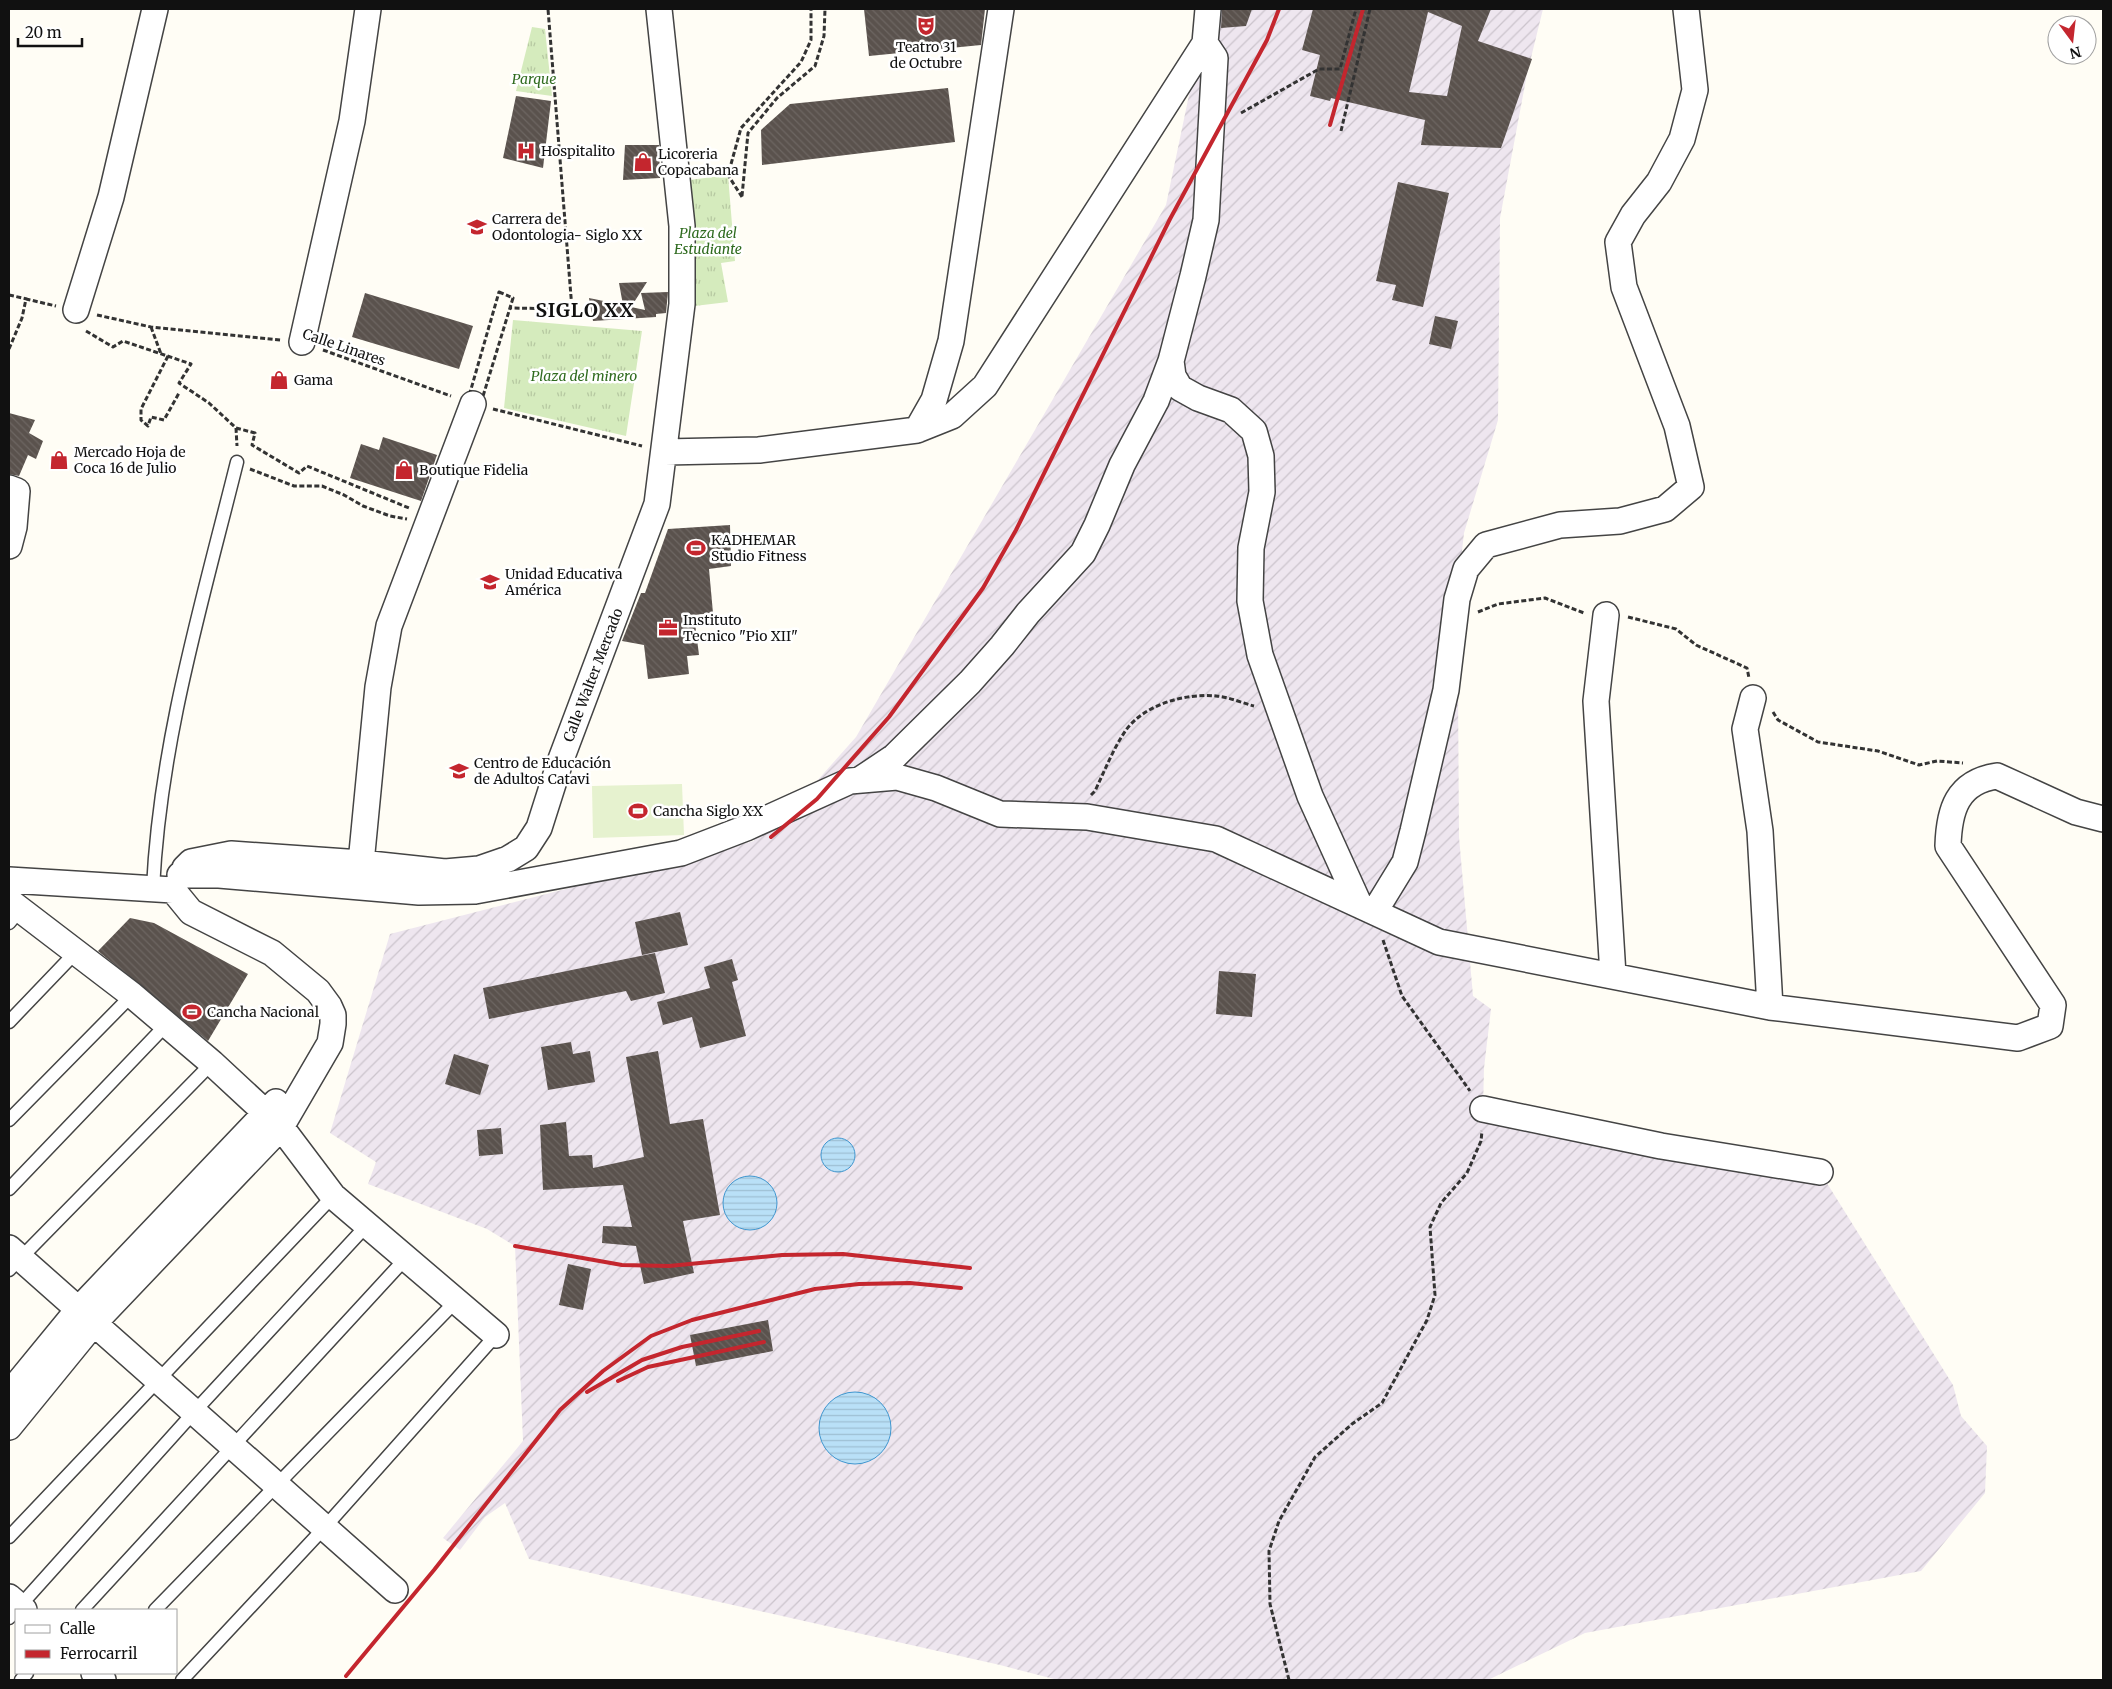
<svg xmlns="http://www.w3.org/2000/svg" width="2112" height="1689" viewBox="0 0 2112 1689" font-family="Merriweather,serif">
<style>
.industrial{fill:url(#industrial-furrows)}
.grass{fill:url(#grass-tufts)}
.pitch{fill:#e6f2cf}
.water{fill:url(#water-rules);stroke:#3f96cf}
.building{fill:url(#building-back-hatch);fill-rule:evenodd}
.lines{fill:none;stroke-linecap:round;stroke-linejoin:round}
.lane-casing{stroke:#444;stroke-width:15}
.street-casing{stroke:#444;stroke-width:28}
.path{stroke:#333;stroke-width:3;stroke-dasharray:5 2.5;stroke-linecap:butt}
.lane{stroke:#fff;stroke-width:12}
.street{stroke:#fff;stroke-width:25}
.rail{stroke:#c4262e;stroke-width:4}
.labels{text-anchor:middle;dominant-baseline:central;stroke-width:5;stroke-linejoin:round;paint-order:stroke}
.poi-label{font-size:14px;fill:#111;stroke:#fff;text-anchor:start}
.park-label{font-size:14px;font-style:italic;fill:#2f6b1f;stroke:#fff}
.street-label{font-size:14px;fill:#111;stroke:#fff}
.district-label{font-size:19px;font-weight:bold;letter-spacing:1px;fill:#111;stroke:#fff}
</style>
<defs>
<pattern id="industrial-furrows" width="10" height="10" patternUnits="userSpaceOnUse" patternTransform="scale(1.25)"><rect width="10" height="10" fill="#eee6ef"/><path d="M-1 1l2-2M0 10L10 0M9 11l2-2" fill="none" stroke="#cbc4cc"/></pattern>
<pattern id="grass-tufts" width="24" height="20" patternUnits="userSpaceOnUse" patternTransform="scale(1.25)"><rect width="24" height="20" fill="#d5ebbd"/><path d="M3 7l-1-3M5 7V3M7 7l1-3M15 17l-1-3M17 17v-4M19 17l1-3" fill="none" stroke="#b6c8a1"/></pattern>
<pattern id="water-rules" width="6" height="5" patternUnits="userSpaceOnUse" patternTransform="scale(1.25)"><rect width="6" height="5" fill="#b9e0f7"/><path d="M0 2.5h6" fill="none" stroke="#9ebfd3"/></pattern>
<pattern id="building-back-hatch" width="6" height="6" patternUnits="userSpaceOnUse" patternTransform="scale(1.25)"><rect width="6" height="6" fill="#5a524d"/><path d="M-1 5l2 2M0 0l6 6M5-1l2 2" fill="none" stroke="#6d6662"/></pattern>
</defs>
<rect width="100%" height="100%" fill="#fffdf5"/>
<path class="industrial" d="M1207 9H1543L1527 74 1500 218 1498 420 1464 533 1454 621 1458 688 1459 837 1473 996 1491 1009 1484 1068 1483 1109 1820 1172 1953 1385 1961 1416 1987 1446 1985 1493 1921 1571 1585 1633 1488 1680H1058L1000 1665 529 1559 505 1503 485 1517 460 1550 443 1538 523 1441 515 1246 487 1229 368 1184 376 1162 330 1133 390 934 754 841V834L808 791 856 737 1166 205Z"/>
<path class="grass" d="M532 27 545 29 552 96 516 91Z
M728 175 735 261 721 263 728 302 686 307 682 181Z
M513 320 642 331 626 436 504 408Z"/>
<path class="pitch" d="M682 784 684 835 593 838 592 786Z"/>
<path class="water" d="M821 1155a17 17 0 1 1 34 0a17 17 0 1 1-34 0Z
M723 1203a27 27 0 1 1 54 0a27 27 0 1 1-54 0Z
M819 1428a36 36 0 1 1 72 0a36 36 0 1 1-72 0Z"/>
<path class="building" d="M864 9H985L981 45 869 56Z
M1222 9H1252L1246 26 1221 28Z
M1313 9H1491L1478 41 1532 59 1501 148 1421 145 1425 120 1331 98 1330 101 1310 96 1320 55 1302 50ZM1428 12 1462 26 1447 96 1409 92Z
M948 88 955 142 762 165 761 130 790 104Z
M516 96 551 101 543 168 503 158Z
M625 145H659L660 178 623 180Z
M1398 182 1449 193 1423 307 1392 300 1396 285 1376 281Z
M647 282 631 307 645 310 641 293 668 292 666 313 656 314V317L593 321 589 298 623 305 619 283Z
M365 293 473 326 459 369 352 337Z
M1435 316 1458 321 1451 349 1429 344Z
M9 413 35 420 29 433 43 441 36 459 28 455 19 476 9 474Z
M383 437 437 455 421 501 350 478 361 444 379 450Z
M730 525 731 566 709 569 713 613 694 615 699 655 687 656 689 674 648 679 644 645 622 641 641 593H645L668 529Z
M680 912 688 945 642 955 635 922Z
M130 918 154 923 248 974 208 1041 98 951Z
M655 953 665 993 631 1001 626 991 489 1019 483 988Z
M732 959 738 980 732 982 746 1036 700 1048 692 1017 663 1025 657 1002 710 988 704 967Z
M1219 971 1256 974 1252 1017 1216 1014Z
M571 1042 573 1054 590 1051 595 1082 548 1090 541 1047Z
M658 1051 670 1124 703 1119 720 1215 683 1221 694 1273 644 1284 636 1246 602 1243 603 1226 632 1227 623 1185 543 1190 540 1125 566 1122 569 1156 592 1155 593 1168 644 1157 626 1057Z
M454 1054 489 1065 480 1095 445 1084Z
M501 1128 503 1154 479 1156 477 1130Z
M568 1264 591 1269 583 1310 559 1305Z
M768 1320 773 1351 696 1366 690 1335Z"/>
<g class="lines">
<g class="lane-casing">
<path id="lane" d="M153 888C160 742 202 603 237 462
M9 923 20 910
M9 1022 75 953
M9 1120 132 995
M9 1189 166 1025
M9 1270 212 1063
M9 1537 333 1196
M82 1610 406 1258
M155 1610 456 1301
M9 1618 195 1411 367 1225
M21 1680 27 1673
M182 1680 325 1527 496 1335"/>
</g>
<g class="street-casing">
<path id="street" d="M76 310 111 197 155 9
M302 342 352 121 368 9
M1171 361 1173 376 1180 388 1198 398 1231 410 1254 431 1261 456 1262 492 1251 548 1250 601 1260 655 1310 796 1359 904
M917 430 934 400 951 341 1001 9
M665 452 759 450 917 430 952 416 985 386 1205 43 1208 9
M9 488 17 491 14 527 9 546
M1606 615 1596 701 1613 975
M1753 698 1745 729 1760 831 1770 1007
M861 779 894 757 970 682 1002 646 1028 613 1083 553 1097 525 1122 465 1156 401 1171 361 1193 276 1206 220 1215 58 1205 43
M361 863 378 687 389 626 473 404
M185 868 191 862 231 854 361 863 445 872 479 869 508 859 526 848 539 828 560 762 657 504 682 304V226L659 9
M180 875H219L419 892 475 891 681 853 746 828 850 781 897 777 936 788 1000 814 1087 817 1216 839 1439 942 1770 1007 2018 1038 2050 1026 2053 1005 1948 846C1949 810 1957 782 1997 776L2076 812 2103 819
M9 880 173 890 191 912 272 953 318 991 329 1006 333 1015V1024L330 1043 281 1127 93 1324 9 1427
M9 901 132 995 212 1063 281 1127 333 1196 496 1335
M1375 911 1405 862 1413 831 1446 690 1457 599 1466 569 1486 545 1560 525 1620 521 1665 509 1691 487 1677 426 1624 287 1618 242 1633 215 1659 182 1682 139 1695 90 1686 9
M1483 1109 1661 1146 1820 1172
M9 1248 395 1590
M9 1394 78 1310 276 1102
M9 1597 24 1610
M94 1673 103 1680"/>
</g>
<path class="path" d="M1241 113 1319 69H1340L1356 9
M1341 131 1370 9
M742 196 748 133 777 98 815 66 824 36 825 9
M742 197 728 175 741 128 801 62 811 40V9
M499 292 513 298 480 406 467 403Z
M9 295 27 299
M513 298 510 308 572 309 548 9
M97 315 151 327 281 340
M151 327 161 354
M86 331 113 347 123 341 191 364 179 383 209 403 236 428 237 446
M9 349 22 318 26 299 56 306
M323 350 451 396
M168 356 141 409V420L148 426 151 417 164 420 179 393
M493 409 642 446
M236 428 255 433 252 445 299 473 307 466 409 508
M250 469 294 486H322L344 495 363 506 390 516 407 519
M1478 612 1498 604 1545 598 1584 613
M1628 617 1676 629 1696 645 1747 668 1749 678
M1773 712 1778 720 1818 742 1878 751 1919 765 1937 761 1963 763
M1091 795 1095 791C1105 770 1113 749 1126 730 1145 704 1186 693 1216 696 1229 697 1242 703 1254 706
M1383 940 1402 996 1470 1091
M1289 1680 1270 1604 1269 1551 1279 1521 1315 1457 1352 1424 1382 1403 1427 1320 1435 1295 1430 1227 1441 1203 1467 1173 1481 1141 1482 1131"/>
<use href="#lane" class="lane"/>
<use href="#street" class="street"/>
<path class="rail" d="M1330 125 1363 9
M771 837 817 799 889 717 983 588 1016 530 1170 219 1267 40 1279 9
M515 1246 622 1265 669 1266 782 1255 843 1254 970 1268
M618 1381 648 1367 764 1342
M587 1392 642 1360 682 1347 759 1331
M346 1676 434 1570 560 1410 603 1371 651 1336 692 1320 815 1289 859 1284 910 1283 961 1288"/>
</g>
<defs>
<g id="theatre-bare" transform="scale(1.5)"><path d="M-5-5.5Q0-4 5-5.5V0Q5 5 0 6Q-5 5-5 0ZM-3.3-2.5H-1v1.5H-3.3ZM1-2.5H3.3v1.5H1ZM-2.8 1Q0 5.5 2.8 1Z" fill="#c4262e" stroke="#fff" stroke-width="2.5" paint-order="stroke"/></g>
<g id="hospital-bare" transform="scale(1.5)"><path d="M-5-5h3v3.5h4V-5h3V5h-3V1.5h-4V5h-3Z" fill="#c4262e" stroke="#fff" stroke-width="2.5" paint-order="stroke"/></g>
<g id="shop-bare" transform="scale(1.5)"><path d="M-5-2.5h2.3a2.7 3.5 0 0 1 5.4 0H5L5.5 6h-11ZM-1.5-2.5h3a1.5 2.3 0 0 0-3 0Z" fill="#c4262e" stroke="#fff" stroke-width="2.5" paint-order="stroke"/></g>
<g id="university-bare" transform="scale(1.5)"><path d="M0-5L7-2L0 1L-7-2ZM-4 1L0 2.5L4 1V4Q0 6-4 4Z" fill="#c4262e" stroke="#fff" stroke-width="2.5" paint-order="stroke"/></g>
<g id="stadium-bare" transform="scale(1.5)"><path d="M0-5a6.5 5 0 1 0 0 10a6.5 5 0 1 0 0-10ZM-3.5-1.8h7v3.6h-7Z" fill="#c4262e" stroke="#fff" stroke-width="2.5" paint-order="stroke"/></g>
<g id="school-bare" transform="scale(1.5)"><path d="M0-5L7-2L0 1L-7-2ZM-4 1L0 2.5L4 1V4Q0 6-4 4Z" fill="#c4262e" stroke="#fff" stroke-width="2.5" paint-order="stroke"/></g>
<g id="office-bare" transform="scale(1.5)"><path d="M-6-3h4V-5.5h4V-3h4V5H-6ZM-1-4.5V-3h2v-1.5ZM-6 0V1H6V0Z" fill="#c4262e" stroke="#fff" stroke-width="2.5" paint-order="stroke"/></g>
</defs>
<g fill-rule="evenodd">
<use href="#theatre-bare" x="926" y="26"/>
<use href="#hospital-bare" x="526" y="151"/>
<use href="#shop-bare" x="643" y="162"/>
<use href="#university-bare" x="477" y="227"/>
<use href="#shop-bare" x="279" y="380"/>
<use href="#shop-bare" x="59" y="460"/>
<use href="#shop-bare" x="404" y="470"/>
<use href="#stadium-bare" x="696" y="548"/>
<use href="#school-bare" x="490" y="582"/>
<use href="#office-bare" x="668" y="628"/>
<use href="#school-bare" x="459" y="771"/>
<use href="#stadium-bare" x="638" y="811"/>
<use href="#stadium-bare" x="192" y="1012"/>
</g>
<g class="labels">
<g class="poi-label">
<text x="926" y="47" text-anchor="middle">Teatro 31<tspan x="926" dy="16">de Octubre</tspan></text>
<text x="541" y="151">Hospitalito</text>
<text x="658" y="154">Licoreria<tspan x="658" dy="16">Copacabana</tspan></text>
<text x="492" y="219">Carrera de<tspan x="492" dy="16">Odontologia- Siglo XX</tspan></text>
<text x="294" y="380">Gama</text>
<text x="74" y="452">Mercado Hoja de<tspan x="74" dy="16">Coca 16 de Julio</tspan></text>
<text x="419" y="470">Boutique Fidelia</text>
<text x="711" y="540">KADHEMAR<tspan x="711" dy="16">Studio Fitness</tspan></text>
<text x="505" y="574">Unidad Educativa<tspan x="505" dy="16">América</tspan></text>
<text x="683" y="620">Instituto<tspan x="683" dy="16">Tecnico "Pio XII"</tspan></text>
<text x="474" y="763">Centro de Educación<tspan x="474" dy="16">de Adultos Catavi</tspan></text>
<text x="653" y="811">Cancha Siglo XX</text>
<text x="207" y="1012">Cancha Nacional</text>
</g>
<g class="park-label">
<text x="534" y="79">Parque</text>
<text x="708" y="233">Plaza del<tspan x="708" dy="16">Estudiante</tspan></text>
<text x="584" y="376">Plaza del minero</text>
</g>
<g class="street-label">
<text transform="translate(344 347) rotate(19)">Calle Linares</text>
<text transform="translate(593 675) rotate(-69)">Calle Walter Mercado</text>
</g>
<g class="district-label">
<text x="585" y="310">SIGLO XX</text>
</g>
</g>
<rect width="2112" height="1689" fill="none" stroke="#111111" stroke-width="20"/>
<rect x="15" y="1609" width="162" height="65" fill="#ffffff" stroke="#a0a0a0"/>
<rect x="25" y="1625" width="25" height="8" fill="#ffffff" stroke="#a0a0a0"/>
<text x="60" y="1634" font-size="15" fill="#111111">Calle</text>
<rect x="25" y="1650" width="25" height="8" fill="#c4262e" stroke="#a0a0a0"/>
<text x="60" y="1659" font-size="15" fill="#111111">Ferrocarril</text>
<g transform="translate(2072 40) rotate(165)"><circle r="24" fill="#ffffff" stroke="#a0a0a0"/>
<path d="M0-4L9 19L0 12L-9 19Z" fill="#c4262e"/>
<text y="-8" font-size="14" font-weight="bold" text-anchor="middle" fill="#111111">N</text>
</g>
<path d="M18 38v8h64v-8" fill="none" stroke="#111111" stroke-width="2.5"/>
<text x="25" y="38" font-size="15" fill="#111111" stroke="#ffffff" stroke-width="4" paint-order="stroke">20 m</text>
</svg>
